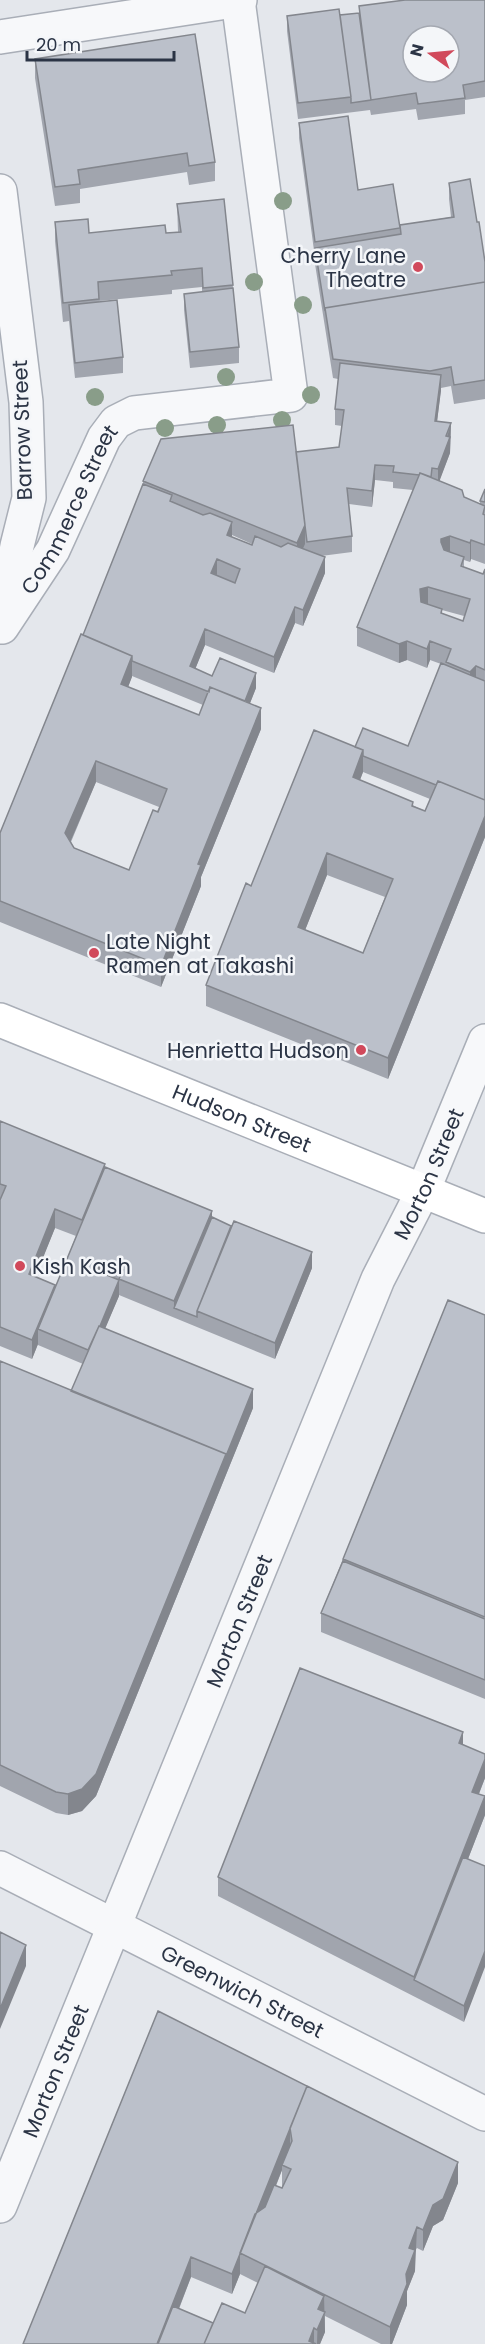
<svg xmlns="http://www.w3.org/2000/svg" width="485" height="2344" viewBox="0 0 485 2344" font-family="Poppins,sans-serif">
<style>
.lines{fill:none;stroke-linecap:round;stroke-linejoin:round}
.street-casing{stroke:#a9aeb7;stroke-width:36}
.secondary-casing{stroke:#a9aeb7;stroke-width:36}
.street{stroke:#f7f8fa;stroke-width:33}
.secondary{stroke:#fff;stroke-width:33}
.tree{fill:#899d89}
.wall{fill:#a1a5ae;fill-rule:evenodd}
.shaded-wall{fill:#83868d}
.building{fill:#bbc0ca;stroke:#83868d;stroke-width:1.5;fill-rule:evenodd}
.poi-dot{fill:#d1495b;stroke:#f4f6f9;stroke-width:2}
.labels{text-anchor:middle;dominant-baseline:central;stroke-width:5;stroke-linejoin:round;paint-order:stroke}
.poi-label{font-size:21px;fill:#2b3445;stroke:#f4f6f9;text-anchor:end}
.street-label{font-size:21px;fill:#2b3445;stroke:#f4f6f9}
</style>
<rect width="100%" height="100%" fill="#e4e7ec"/>
<g class="lines">
<g class="street-casing">
<g id="street">
<path d="M0 37 240 0"/>
<path d="M0 191 26 402 29 498 17 546 4 614"/>
<path id="s1" d="M2 627 53 550 104 438 116 422 134 413 291 395 238 0"/>
<path id="s2" d="M0 1868 485 2114"/>
<path id="s3" d="M0 2206 378 1279 423 1191 485 1041"/>
</g>
</g>
<g class="secondary-casing">
<g id="secondary">
<path id="s4" d="M0 1020 485 1216"/>
</g>
</g>
<use href="#street" class="street"/>
<use href="#secondary" class="secondary"/>
</g>
<g class="tree">
<circle cx="283" cy="201" r="9"/>
<circle cx="254" cy="282" r="9"/>
<circle cx="303" cy="305" r="9"/>
<circle cx="226" cy="377" r="9"/>
<circle cx="311" cy="395" r="9"/>
<circle cx="95" cy="397" r="9"/>
<circle cx="282" cy="420" r="9"/>
<circle cx="217" cy="425" r="9"/>
<circle cx="165" cy="428" r="9"/>
</g>
<path class="wall" d="M485 0V97L465 100V114L418 120 416 109 371 115 370 110 298 119 287 31V16L340 15 359 13V6Z
M35 59 215 162V181L189 185 187 172 80 189V203L55 206 35 78Z
M299 123 358 190 400 228V235V225L451 217 449 199V183L477 222 485 262V399L454 404 451 386 441 388 437 422 451 423 450 453 439 481 464 497 480 504V501L485 489V564L471 559 470 562 464 560V567L483 574 485 569V837L388 1079 206 1006V985L251 886 355 747 408 746 441 664 430 660 427 668 407 660 399 663 357 646V627L413 490 393 488V482L375 480 372 507 349 504 352 536V552L321 556 325 573 303 626 295 623 274 673 205 645 195 669 212 676 256 688 250 703 261 729 201 877V886L161 987 0 922V833L83 635 143 484V481L296 452 339 447 342 426 335 425V409L338 379 333 378 315 264V258L299 138ZM232 535 252 544V545L232 537ZM442 610 464 616 463 621 442 614ZM132 676 203 705 199 715 128 687ZM363 772 430 799 425 811 360 780ZM96 782 159 807 129 870 74 848 71 842ZM327 875 385 897 363 953 305 930Z
M224 199 239 347V363L190 368 184 310V294L202 292V287L172 290V294L99 301 123 357V373L75 378 69 321 63 322 55 241V222L89 233H166L178 232 177 204Z
M0 1122 105 1167 212 1217 312 1268 275 1359 119 1295V1284V1296L105 1328 253 1408 96 1796 82 1811 68 1815 56 1813 0 1786V1361L71 1391 83 1364 38 1345V1344L32 1359 0 1346ZM55 1228 76 1236 55 1288 35 1276Z
M448 1300 485 1315V1699L321 1632V1613Z
M463 1745 485 1778 479 1794 485 1815 468 1859 464 2022 218 1896V1877Z
M158 2011 458 2183 443 2220 433 2226 423 2251 417 2248 415 2251V2271L407 2291V2305L392 2344H381L325 2316V2332L320 2344H23ZM282 2170V2186L283 2187 282 2188 276 2186ZM240 2274 258 2283 245 2313 213 2323 179 2309 191 2277 232 2294Z"/>
<path class="shaded-wall" d="M441 375V391L435 437V421Z
M451 423 450 453 438 485V469Z
M375 465V480L372 507V491Z
M232 522V538L227 535Z
M305 525V544L297 562V543Z
M450 536V555L441 558V539Z
M471 540V559L470 562V543Z
M325 557V573L303 626V610Z
M217 559V575L211 573Z
M428 587V606L420 608V589Z
M295 607V623L274 673V657Z
M205 629V645L190 682V666Z
M407 641V660L399 663V644Z
M430 641V660L427 668V649Z
M132 656V677L121 705V684Z
M476 666V685L470 691V672Z
M256 673V688L243 721V706Z
M261 708V729L201 877V886L161 987V966L198 864Z
M363 750V772L353 798V777Z
M96 761V782L65 854V833Z
M485 816V837L388 1079V1058Z
M327 853V875L298 948V927Z
M105 1164V1183L82 1239V1220Z
M55 1209V1228L29 1293V1274Z
M212 1211V1227L174 1308V1301Z
M312 1252V1268L275 1359V1343Z
M100 1261V1277L97 1271Z
M119 1280V1296L89 1367V1351Z
M55 1285V1304L38 1329V1344L32 1359V1340Z
M253 1389V1408L96 1796 82 1811 68 1815V1794L226 1454Z
M463 1732V1751L459 1743Z
M485 1759V1778L472 1811V1792Z
M485 1796V1815L420 1983 414 1980V1977Z
M26 1945V1966L0 2029V2009Z
M485 1951V1967L464 2022V2006Z
M290 2129V2149L282 2165V2170L247 2257 240 2253Z
M458 2162V2183L443 2220 433 2226 423 2251V2230L433 2205Z
M417 2227 415 2271 407 2291V2305L392 2344H390V2327L406 2274 409 2248Z
M240 2254V2274L232 2294V2274Z
M191 2257V2277L165 2344H157Z
M324 2296 325 2332 320 2344H317L318 2309Z
M314 2328V2344L309 2341Z"/>
<path class="building" d="M405 0H485V81L463 85 465 98 418 104 416 93 371 100 359 6ZM413 36H449V72H413Z
M339 9 351 97 298 103 287 16Z
M359 13 371 100 351 103V97L340 15Z
M195 34 215 162 189 166 187 153 78 170 80 184 55 187 35 59Z
M348 116 358 190 393 184 400 228 315 242 299 123Z
M470 179 477 222H479L485 262V282L325 308V311L315 248 401 234 400 225 454 217 449 183Z
M224 199 233 285 203 288 202 268 171 271 172 275 98 282 99 299 63 303 55 222 88 219 89 233 165 225 166 233 181 232 177 204Z
M485 282V380L454 385 451 367 430 371 333 359 325 308Z
M233 288 239 347 190 352 184 294Z
M117 300 123 357 75 363 69 305Z
M340 363 441 375 435 421 451 423 446 436 450 437 438 469 432 468 431 477 420 473 419 475 393 472 394 466 375 465 372 491 347 488 352 536 307 542 296 452 339 447 344 410 335 409Z
M293 425 305 525 297 543 143 481 161 439Z
M420 473 462 490 464 497 485 506 483 514 485 515V545L471 540 470 543 450 536 441 539V542L444 550 464 557 461 566 483 574 485 569V670L476 666 470 672 446 662 451 649 430 641 427 649 407 641 399 644 357 627ZM428 587 470 599 463 621 441 613 442 609 421 602 420 589Z
M143 484 172 495 170 501 203 515 210 513 232 522 227 535 252 545 255 536 281 547 288 543 325 557 303 610 295 607 274 657 205 629 190 666 212 676 220 658 256 673 245 701 210 687 209 692 132 661V656L83 635ZM217 559 240 569 235 583 211 573Z
M485 489V502L480 501Z
M81 634 132 656 121 684 199 715 210 687 261 708 198 864 201 865 161 966 0 901V833ZM96 761 167 789 158 812 153 810 129 870 74 848 65 833Z
M441 663 485 681V800L438 781 436 785 363 756V750L355 747 363 728 408 746Z
M314 730 363 750 353 777 413 802 412 806 425 811 438 781 485 800V816L388 1058 206 985 246 883 251 886ZM327 853 393 879 363 953 298 927Z
M0 1121 105 1164 82 1220 55 1209 29 1274 55 1285 32 1340 0 1327V1200L6 1186 0 1184Z
M105 1167 212 1211 174 1301 119 1279 123 1270 100 1261 97 1271 119 1280 100 1326H99L88 1350 38 1329Z
M212 1217 231 1226 197 1311V1317L174 1308Z
M234 1221 312 1252 275 1343 197 1311Z
M448 1300 485 1315V1617L343 1559Z
M99 1326 253 1389 226 1456V1454L71 1391Z
M0 1361 226 1454 96 1774 82 1789 68 1794 56 1792 0 1765Z
M343 1561 485 1619V1680L321 1613Z
M300 1668 463 1732 459 1743 485 1754V1759L472 1792 485 1796 414 1977 218 1877Z
M463 1857 485 1866V1951L464 2006 414 1980Z
M0 1932 26 1945 0 2009Z
M158 2011 307 2086 232 2274 191 2257 157 2344H23Z
M307 2086 458 2162 443 2199 433 2205 423 2230 417 2227 409 2248 415 2250 406 2274 407 2284 390 2327 240 2253 255 2214 265 2207 274 2185 282 2188 291 2169 282 2165 292 2141 290 2128Z
M265 2266 324 2296 318 2309 325 2312 317 2330 314 2328 309 2341 316 2344H204L222 2303 245 2313Z
M173 2306 213 2323 204 2344H158Z"/>
<g class="poi-dot">
<circle cx="418" cy="267" r="6"/>
<circle cx="94" cy="953" r="6"/>
<circle cx="361" cy="1050" r="6"/>
<circle cx="20" cy="1266" r="6"/>
</g>
<g class="labels">
<g class="poi-label">
<text x="406" y="255">Cherry Lane<tspan x="406" dy="24">Theatre</tspan></text>
<text x="106" y="941" text-anchor="start">Late Night<tspan x="106" dy="24">Ramen at Takashi</tspan></text>
<text x="349" y="1050">Henrietta Hudson</text>
<text x="32" y="1266" text-anchor="start">Kish Kash</text>
</g>
<g class="street-label">
<text transform="translate(22 430) rotate(-92)">Barrow Street</text>
<text stroke="none"><textPath href="#s1" startOffset="136">Commerce Street</textPath></text>
<text stroke="none"><textPath href="#s4" startOffset="261">Hudson Street</textPath></text>
<text stroke="none"><textPath href="#s3" startOffset="1118">Morton Street</textPath></text>
<text stroke="none"><textPath href="#s3" startOffset="632">Morton Street</textPath></text>
<text stroke="none"><textPath href="#s2" startOffset="272">Greenwich Street</textPath></text>
<text stroke="none"><textPath href="#s3" startOffset="146">Morton Street</textPath></text>
</g>
</g>
<g transform="translate(431 54) rotate(285)"><circle r="28" fill="#f4f6f9" stroke="#a4a8b1" stroke-width="1.5"/>
<path d="M0-4.5L10 22L0 15L-10 22Z" fill="#d1495b"/>
<text y="-9" font-size="16" font-weight="bold" text-anchor="middle" fill="#2b3445">N</text>
</g>
<path d="M27 51v9h147v-9" fill="none" stroke="#2b3445" stroke-width="3"/>
<text x="36" y="51" font-size="18" fill="#2b3445" stroke="#f4f6f9" stroke-width="4.5" paint-order="stroke">20 m</text>
</svg>
